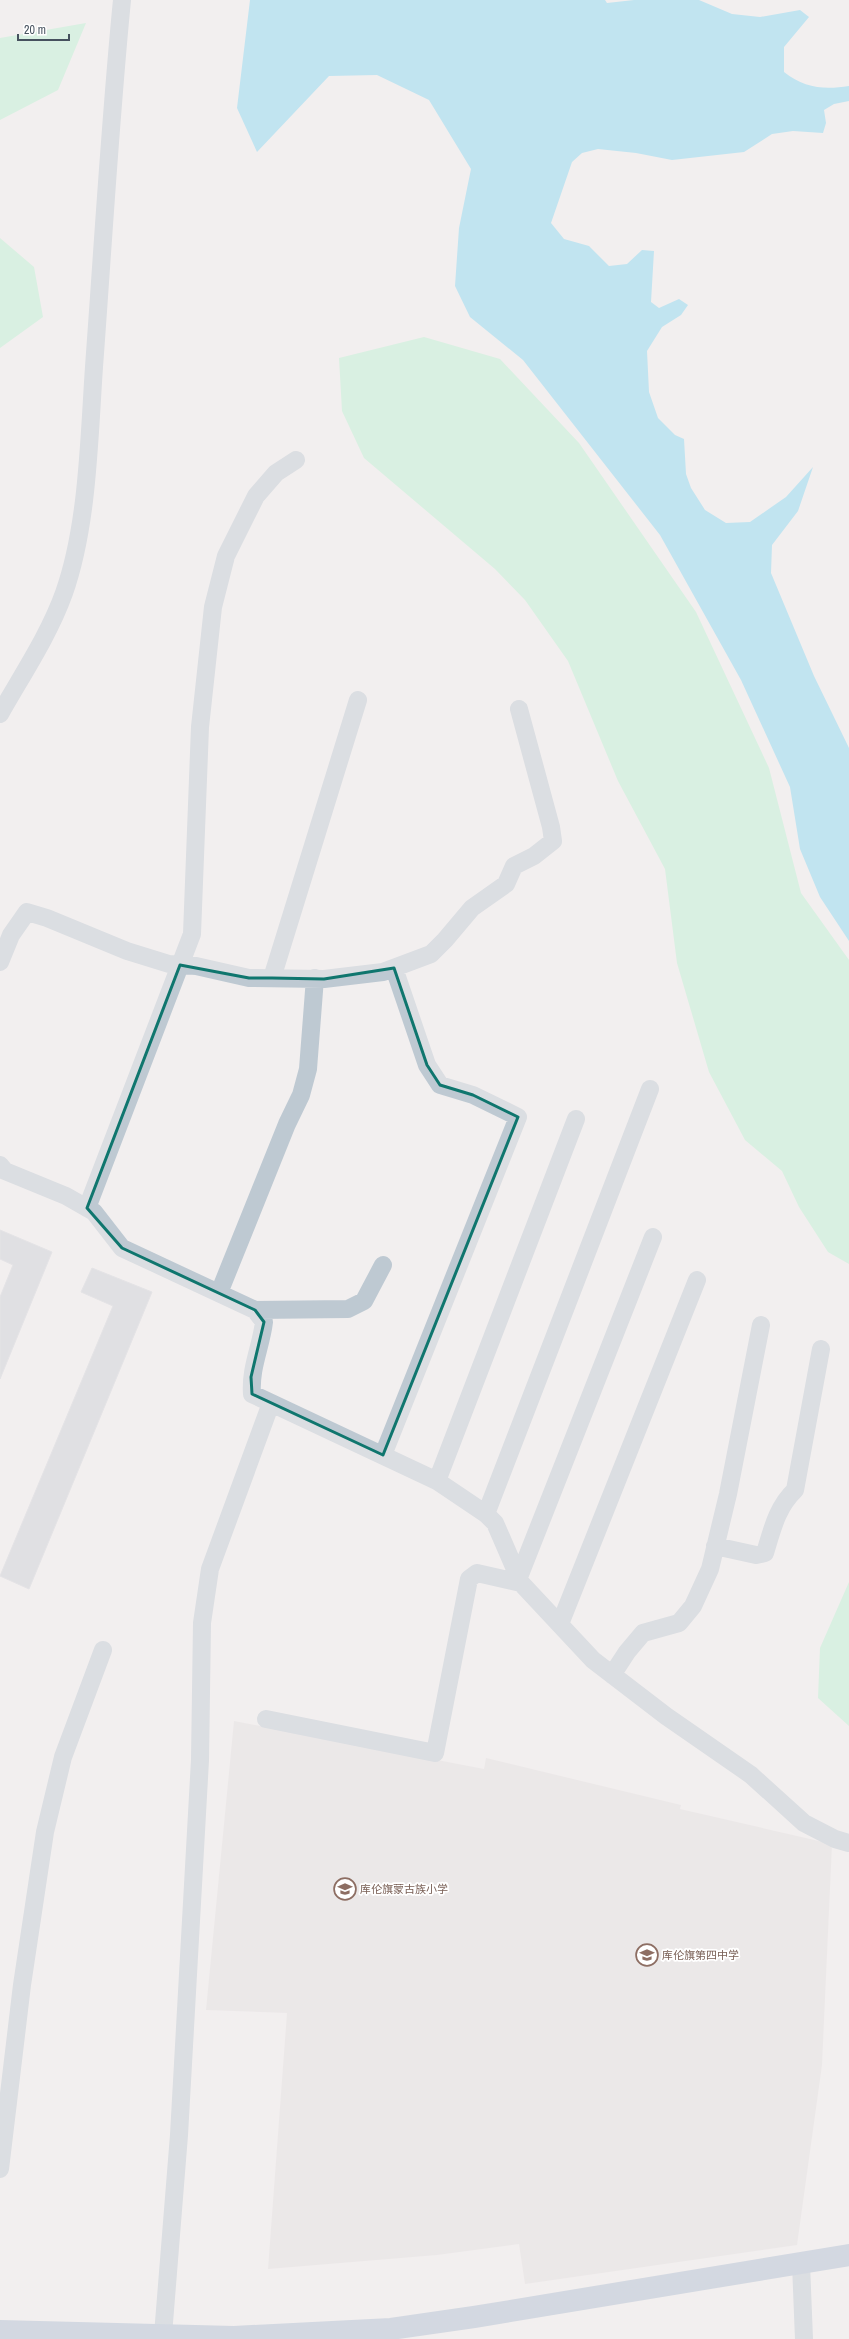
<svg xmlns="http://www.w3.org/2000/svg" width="849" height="2339" viewBox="0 0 849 2339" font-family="'Archivo Narrow','Noto Sans SC',sans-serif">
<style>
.education{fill:#e3e0e1}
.green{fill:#baf2d2}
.water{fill:#85d7f2}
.building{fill:#cbced4;stroke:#d2d5db}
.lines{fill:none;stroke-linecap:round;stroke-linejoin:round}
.minor{stroke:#bec9d2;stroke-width:18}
.major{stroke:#adbdd0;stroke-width:22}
.marked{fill:none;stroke:#0f766e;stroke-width:3;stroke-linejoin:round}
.labels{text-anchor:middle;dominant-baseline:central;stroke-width:3.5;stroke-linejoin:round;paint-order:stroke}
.education-label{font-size:11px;fill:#785e54;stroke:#fff;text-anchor:start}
</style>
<rect width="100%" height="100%" fill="#f2efef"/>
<path class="education" d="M234 1721 484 1769 486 1758 681 1805 680 1809 832 1844 822 2065 797 2245 525 2284 519 2244 437 2255 268 2269 287 2013 206 2010Z"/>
<path class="green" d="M86 23 58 90 0 120V38Z
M0 238 34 267 43 317 0 348Z
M424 337 500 359 579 443 696 612 769 768 801 893 849 960V1264L828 1252 799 1207 782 1171 745 1140 709 1072 677 963 665 869 618 781 568 661 525 600 495 569 364 458 342 411 339 358Z
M849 1582V1726L818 1698 820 1648Z"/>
<path class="water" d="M250 0H605L607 3 634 0H699L732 14 760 17 800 10 809 17 784 47V72C804 88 824 90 849 86V101L834 104 824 110 826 123 823 133 793 131 772 134 744 152 672 160 636 153 598 149 582 153 572 162 551 223 564 239 589 246 609 266 627 264 642 250 654 251 651 302 659 308 679 299 688 305 681 315 662 327 647 351 649 392 658 418 675 435 684 439 686 474 691 488 705 510 726 523 750 522 786 497 813 467 798 511 772 545 771 573 814 676 849 748V941L820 897 800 849 790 787 741 680 660 535 523 360 470 317 455 286 459 228 471 169 429 100 377 75 329 76 257 152 237 108Z"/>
<path class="building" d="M0 1230 52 1252 0 1379V1297L13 1265 0 1259Z
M92 1268 152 1292 29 1589 0 1576 113 1306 81 1292Z"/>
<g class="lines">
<path class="minor" d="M0 714C22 675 49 635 64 593 88 525 89 439 94 367 103 245 110 122 122 0
M0 962 11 935 27 912 47 918 127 951 169 964 196 966 249 978 324 979 383 972 431 954 445 940 472 908 506 884 514 866 534 856 553 841 551 827 519 709
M272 978 358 700
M0 1165 5 1171 66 1196 94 1212 122 1248 255 1310 264 1322C261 1347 250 1368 252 1394L437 1481 486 1514 495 1523 521 1583 593 1660 666 1716 751 1775 804 1823 835 1839 849 1843
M87 1208 192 934 200 727 213 607 226 556 256 496 276 473 296 460
M219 1293 287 1124 301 1095 308 1069 315 978
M255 1310 348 1309 364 1301 383 1265
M383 1455 518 1117 473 1095 440 1085 427 1065 394 968
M437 1481 576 1119
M486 1514 650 1089
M715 1546 756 1555 765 1553C772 1530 777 1507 795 1490L821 1349
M519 1577 653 1237
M560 1624 697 1280
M612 1675 627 1652 643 1633 679 1623 693 1606 710 1569 728 1494 761 1325
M266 1719 435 1753 469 1579 477 1573 521 1583
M0 2169 22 1985 45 1832 63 1757 103 1650
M801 2264 804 2339
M163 2335 179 2135 200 1760 202 1623 210 1569 271 1403"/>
<path class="major" d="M0 2331 234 2337 391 2329 474 2317 849 2255"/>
</g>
<path d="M0 0H849V2339H0ZM180 965 249 978H272L324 979 394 968 427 1065 440 1085 473 1095 518 1117 383 1455 252 1394 251 1377 264 1322 255 1310 122 1248 87 1208Z" fill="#f2efef" fill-opacity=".55" fill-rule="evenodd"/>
<path class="marked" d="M180 965 249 978H272L324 979 394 968 427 1065 440 1085 473 1095 518 1117 383 1455 252 1394 251 1377 264 1322 255 1310 122 1248 87 1208Z"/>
<defs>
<g id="school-ring" transform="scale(1.15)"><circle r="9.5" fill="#fff" stroke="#8d6e63" stroke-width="1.5"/><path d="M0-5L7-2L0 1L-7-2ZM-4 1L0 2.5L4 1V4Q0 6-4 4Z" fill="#8d6e63"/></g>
</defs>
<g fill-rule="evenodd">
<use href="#school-ring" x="345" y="1889"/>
<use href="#school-ring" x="647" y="1955"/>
</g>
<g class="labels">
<g class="education-label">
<text x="360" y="1889">库伦旗蒙古族小学</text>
<text x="662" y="1955">库伦旗第四中学</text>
</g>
</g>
<path d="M18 34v6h51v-6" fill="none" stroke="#46515e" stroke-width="2"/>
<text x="24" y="34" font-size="12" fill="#46515e" stroke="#ffffff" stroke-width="3" paint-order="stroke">20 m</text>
</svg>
